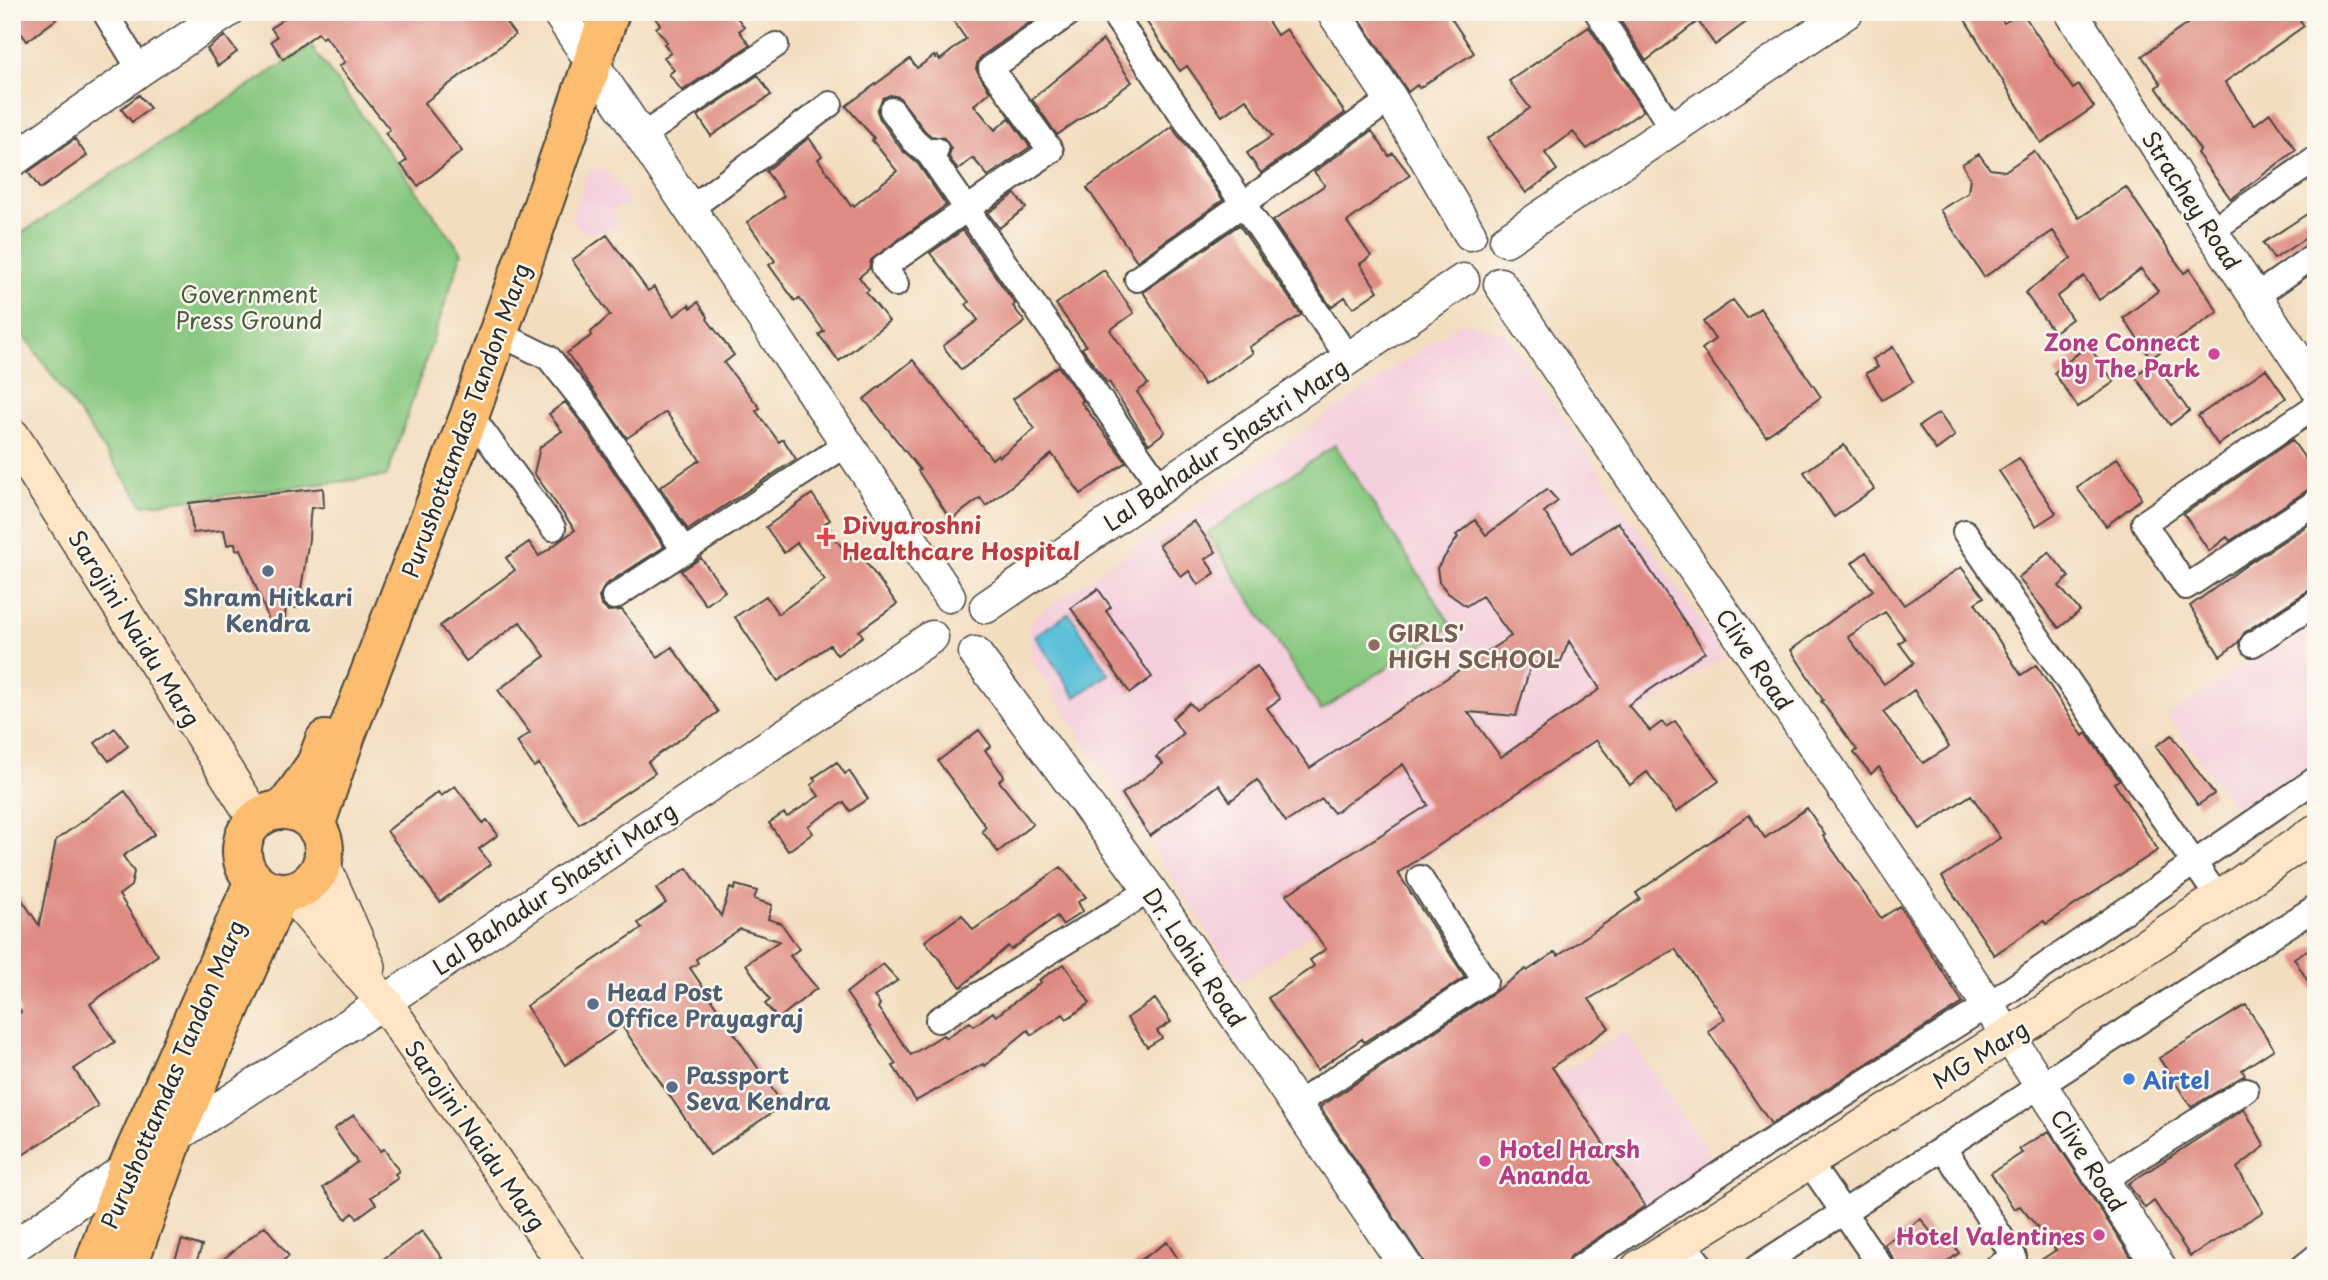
<svg xmlns="http://www.w3.org/2000/svg" width="2328" height="1280" viewBox="0 0 2328 1280" font-family="'Playpen Sans',sans-serif">
<style>
.built{fill:#f4cfdd}
.green{fill:#86c77f;stroke:#587955;stroke-width:2}
.water{fill:#5bc0d9;stroke:#437682;stroke-width:2}
.building{fill:#df8b83;fill-rule:evenodd}
.lines{fill:none;stroke-linecap:round;stroke-linejoin:round}
.minor-casing{stroke:#494641;stroke-width:28}
.tertiary-casing{stroke:#494641;stroke-width:35}
.secondary-casing{stroke:#494641;stroke-width:38}
.primary-casing{stroke:#494641;stroke-width:42}
.minor{stroke:#fff;stroke-width:24}
.tertiary{stroke:#fff;stroke-width:32}
.secondary{stroke:#fee5c5;stroke-width:35}
.primary{stroke:#fcbd6f;stroke-width:38}
.hotel-dot{fill:#d1479c;stroke:#fbf7ec;stroke-width:2.5}
.health-dot{fill:#e0444e;stroke:#fbf7ec;stroke-width:2.5}
.service-dot{fill:#5c6f8a;stroke:#fbf7ec;stroke-width:2.5}
.education-dot{fill:#8d6e63;stroke:#fbf7ec;stroke-width:2.5}
.shop-dot{fill:#3f7fe0;stroke:#fbf7ec;stroke-width:2.5}
.labels{text-anchor:middle;dominant-baseline:central;stroke-width:5;stroke-linejoin:round;paint-order:stroke}
.street-label{font-size:23px;fill:#2b2b2b;stroke:#fbf7ec}
.park-label{font-size:23px;fill:#465a44;stroke:#fbf7ec}
.hotel-label{font-size:23px;font-weight:bold;fill:#b23c85;stroke:#fbf7ec;text-anchor:end}
.health-label{font-size:23px;font-weight:bold;fill:#be3a42;stroke:#fbf7ec;text-anchor:start}
.service-label{font-size:23px;font-weight:bold;fill:#4e5e75;stroke:#fbf7ec;text-anchor:start}
.education-label{font-size:23px;font-weight:bold;fill:#785e54;stroke:#fbf7ec;text-anchor:start}
.shop-label{font-size:23px;font-weight:bold;fill:#366cbe;stroke:#fbf7ec;text-anchor:start}
</style>
<rect width="100%" height="100%" fill="#fbf7ec"/>
<filter id="ink" filterUnits="userSpaceOnUse"><feTurbulence type="fractalNoise" baseFrequency=".0143" numOctaves="2"/><feDisplacementMap in="SourceGraphic" scale="14" xChannelSelector="R" yChannelSelector="G"/><feConvolveMatrix kernelMatrix="1 2 1 2 8 2 1 2 1" color-interpolation-filters="sRGB"/></filter>
<filter id="wash" filterUnits="userSpaceOnUse"><feTurbulence type="fractalNoise" baseFrequency=".00686" numOctaves="4" result="noise"/><feDisplacementMap in="SourceGraphic" scale="28" xChannelSelector="R" yChannelSelector="G"/><feGaussianBlur stdDeviation="1.57" result="paint"/><feColorMatrix in="noise" values="0 0 0 0 0 0 0 0 0 0 0 0 0 0 0 0 0 1.4 0 .05"/><feComposite in="paint" operator="in"/></filter>
<g filter="url(#wash)">
<rect width="100%" height="100%" fill="#f3ddbf"/>
<path class="built" d="M603 168 631 202 612 210 618 228 584 233 571 218 590 169Z
M1462 322 1505 332 1724 656 1240 982 1032 661 1028 622Z
M2316 617V770L2242 819 2167 716Z
M1625 1031 1719 1168 1651 1214 1557 1076Z"/>
<path class="green" d="M311 46 462 253 387 476 143 505 12 318V239Z
M1335 445 1452 626 1321 710 1207 533Z"/>
<path class="water" d="M1069 613 1109 674 1076 697 1035 636Z"/>
<g id="blocks">
<path class="building" d="M12 12H66L27 41 12 21Z
M293 12H498L515 35 424 103 462 151 418 186 401 165 407 160 385 133 390 130 339 66 345 62 325 36 322 38 318 33 283 59 271 41 277 37 271 28Z
M651 12H733L744 27 739 31 750 45 682 91 669 74 674 70 664 57 671 53 664 44 667 42 656 28 660 25Z
M947 12H1045L982 56 978 61 976 69 990 92 974 105 995 130 1009 118 1030 147 988 176 973 158 958 170 949 157 951 149 944 138 931 136 925 131 899 97 890 95 883 98 877 111 880 119 902 150 918 164 946 205 871 260 869 269 859 277 869 290 866 292 889 321 839 361 819 335 824 331 799 298 795 301 769 265 775 261 747 222 784 196 766 171 809 138 822 156 818 159 851 206 853 204 854 206 897 171 872 140 874 138 846 106 910 59 917 68 934 56 935 58 937 56 940 60 966 39Z
M1140 12H1262L1277 35 1286 29 1345 113 1261 173 1247 153 1272 136 1246 99 1222 116 1187 66 1180 71Z
M1355 12H1447L1474 53 1419 88 1417 85 1408 92Z
M1615 12H1760L1715 45 1698 21 1646 61Z
M1972 12H1996L2004 23 2022 12 2073 89 2079 85 2094 107 2041 143 1964 18Z
M2204 12H2295L2304 26 2225 82 2254 125 2270 113 2296 150 2231 199 2197 153 2200 150 2156 87 2161 84 2142 56Z
M1589 27 1643 111 1587 149 1573 132 1545 153 1557 170 1526 193 1487 139 1530 108 1509 81Z
M225 36 237 52 218 66 207 49Z
M1103 40 1132 82 1057 135 1032 99Z
M758 75 771 95 711 136 698 116Z
M139 95 150 108 132 122 121 109Z
M1172 127 1223 200 1137 261 1087 188Z
M1372 131 1389 156 1393 153 1410 175 1347 222 1371 256 1360 264 1378 291 1353 308 1345 297 1331 307 1273 221 1325 185 1314 172Z
M75 139 87 156 40 189 28 172Z
M2034 151 2079 218 2126 187 2184 273 2190 269 2218 312 2151 358 2123 318 2158 291 2141 269 2099 300 2084 276 2057 297 2072 319 2054 332 2025 293 2071 258 2053 231 1984 277 1940 210 1968 193 1970 178 1962 164 1979 154 1990 169 2005 171Z
M1015 194 1026 208 999 228 988 213Z
M2316 208V231L2274 259 2263 243Z
M1239 225 1301 315 1249 347 1253 353 1204 385 1143 292Z
M963 230 1015 304 1013 306 1025 322 961 370 943 346 978 320 966 304 969 302 930 253Z
M607 235 648 291 654 287 674 316 689 305 691 308 698 302 708 317 707 319 734 355 724 363 760 408 756 411 779 442 783 439 796 459 688 530 660 487 700 460 666 412 627 438 567 353 592 335 591 332 610 315 572 260Z
M1104 270 1134 313 1110 330 1148 384 1137 392 1165 432 1149 444 1109 382 1107 383 1082 348 1086 346 1056 304Z
M1733 300 1747 318 1760 308 1821 397 1766 436 1702 349 1715 339 1703 322Z
M2088 345 2114 382 2078 407 2054 373Z
M1893 347 1913 382 1882 400 1866 373 1878 367 1873 359Z
M913 360 992 459 998 454 999 457 1035 429 1013 399 1058 366 1083 401 1081 402 1126 462 1081 494 1052 454 986 506 980 498 951 520 918 471 920 470 864 399Z
M2154 362 2189 411 2170 425 2135 376Z
M2266 369 2286 398 2218 445 2198 416Z
M565 402 583 425 664 547 605 585 599 597 601 605 608 611 622 610 658 657 672 647 718 712 648 762 655 773 579 824 539 764 534 767 517 742 530 733 498 690 545 656 520 622 466 661 440 626 515 570 506 558 529 542 539 556 575 530 534 473 540 447 562 431 549 414Z
M1939 413 1955 436 1936 450 1919 426Z
M2292 440 2316 474V487L2308 490 2230 541 2227 537 2209 551 2184 514Z
M1844 445 1874 489 1834 517 1804 472Z
M2019 458 2056 513 2036 526 1999 471Z
M2117 458 2136 484 2141 499 2106 526 2077 488Z
M323 488 324 507 311 508 310 516 309 539 298 608 286 607 284 624 271 625 241 549 236 550 235 543 227 545 224 530 193 533 189 503Z
M1547 489 1558 501 1544 512 1572 553 1618 522 1705 652 1628 705 1650 731 1662 722 1666 727 1675 721 1719 781 1676 812 1647 772 1630 785 1596 740 1398 873 1465 977 1364 1042 1362 1039 1317 1070 1268 998 1314 966 1310 960 1326 949 1286 895 1428 805 1403 764 1334 813 1322 799 1286 822 1257 780 1230 801 1219 785 1150 836 1122 794 1163 764 1156 757 1183 734 1172 718 1190 703 1196 710 1257 666 1280 699 1267 708 1310 768 1511 636 1482 596 1466 606 1448 593 1439 582 1437 568 1458 537 1456 535 1475 520 1486 535ZM1569 641 1600 689 1501 757 1468 712 1516 716 1531 664 1561 661Z
M812 494 830 520 824 524 851 559 859 553 897 604 859 631 863 636 837 655 830 645 778 681 735 617 766 596 778 614 825 580 797 543 784 553 766 527Z
M2316 520V588L2308 591 2245 632 2238 643 2220 656 2190 606 2248 564Z
M1194 521 1216 552 1205 559 1215 573 1198 585 1189 571 1181 577 1159 545Z
M1866 552 1904 605 1961 567 1984 597 1975 603 2021 675 2036 665 2083 736 2086 733 2119 780 2114 783 2158 850 2046 924 2044 921 1994 955 1942 877 2000 838 1971 795 1920 829 1879 767 1871 774 1854 753 1857 750 1821 701 1823 700 1791 650 1873 590 1852 563ZM1885 612 1905 639 1899 643 1914 663 1884 684 1848 637ZM1914 690 1949 747 1923 763 1883 712Z
M2049 552 2069 577 2059 586 2080 611 2059 628 2018 578Z
M701 558 725 591 706 605 681 571Z
M1098 589 1111 607 1106 611 1152 677 1130 693 1071 608Z
M115 728 128 746 109 761 95 743Z
M979 730 991 746 985 750 1004 776 999 781 1033 824 998 852 982 831 986 827 938 761Z
M2172 735 2214 794 2198 805 2156 746Z
M837 762 845 774 849 771 868 799 850 811 844 802 808 826 813 833 788 851 769 823 784 813 787 817 819 796 811 785 816 781 813 778Z
M455 786 483 823 487 820 498 835 479 849 491 864 440 902 387 831 438 792 441 796Z
M125 791 155 834 123 856 134 872 131 886 119 895 158 955 90 1004 115 1042 74 1069 98 1106 12 1162V1018L21 1012 12 998V885L39 925 56 840Z
M1807 808 1825 835 1823 836 1881 918 1900 906 1963 1003 1771 1124 1708 1031 1725 1019 1675 949 1589 999 1609 1028 1552 1067 1645 1206 1571 1256 1564 1268H1428L1320 1107 1493 993 1526 969 1527 971 1555 952 1558 956 1640 899 1636 893 1749 815 1765 838Z
M1061 867 1086 897 1078 902 1083 911 1062 925 1057 916 1011 950 1008 946 961 987 925 941 962 915 973 930Z
M687 868 721 916 730 888 734 890 736 885 757 891 754 899 772 905 768 919 781 923 799 949 790 956 817 988 778 1019 765 1004 770 1000 746 964 779 941 740 929 696 959 698 963 690 968 783 1105 710 1155 622 1026 565 1065 526 1006 642 928 638 923 666 903 656 889Z
M2316 945V995L2294 958Z
M883 964 898 980 874 997 880 1004 878 1008 911 1055 943 1035 946 1038 970 1022 974 1026 993 1012 996 1016 1041 982 1039 980 1064 964 1090 1003 1067 1019 1063 1014 1032 1035 1028 1030 985 1066 983 1064 916 1101 893 1066 896 1064 846 993Z
M1155 999 1171 1022 1157 1031 1162 1038 1147 1047 1127 1018Z
M2246 1005 2274 1049 2242 1070 2245 1075 2191 1107 2159 1058Z
M2244 1109 2265 1146 2237 1168 2263 1212 2190 1256 2154 1201 2145 1208 2128 1184Z
M354 1115 380 1151 384 1149 399 1171 395 1174 398 1178 371 1197 376 1204 357 1218 353 1213 346 1219 323 1188 357 1162 334 1129Z
M2049 1131 2133 1260 2120 1268H2029L2056 1250 2020 1206 2014 1209 1991 1173 2022 1153 2019 1149Z
M1921 1219 1939 1243 1948 1237 1959 1253 1948 1261 1952 1268H1897L1894 1260 1884 1244Z
M265 1226 289 1256 274 1268H212Z
M422 1231 442 1258 439 1260 445 1268H371Z
M182 1240 202 1246 194 1268H172Z
M1167 1242 1184 1268H1129Z"/>
</g>
</g>
<g filter="url(#ink)">
<use href="#blocks" fill-opacity="0" stroke="#494641" stroke-width="2"/>
<g class="lines">
<g class="minor-casing">
<path id="minor" d="M1071 12 991 68 1051 151 967 209 1161 487
M1112 12 1349 359
M1597 12 1673 130
M107 16 140 70
M892 110 914 141 929 154
M642 136 776 45
M691 208 830 104
M2211 231 2316 159
M1137 279 1391 99
M896 284 884 267 967 209 929 154 936 150
M2255 297 2316 254
M498 333 549 358 595 416 685 552
M2316 406 2144 523 2186 587 2316 502
M470 414 553 528
M1965 532 2219 899
M614 597 847 444
M2253 644 2316 603
M938 1020 1150 890
M1295 1105 1485 981 1420 878
M1943 1147 2014 1257 1996 1268
M1819 1177 1882 1268
M2102 1181 2246 1090
M1695 1258 1703 1268
M1579 1268 1728 1168 1988 1005 2316 779
M1756 1268C1943 1148 2130 1029 2316 907
M2302 1268 2316 1257"/>
</g>
<g class="tertiary-casing">
<path id="tertiary" d="M558 12 949 596
M1333 12 1391 99 1470 234
M2071 12 2211 231 2316 387
M12 161 140 70 227 12
M1506 240 1847 12
M1500 284 1909 885 2008 1036
M986 607 1463 280
M975 653 1150 890 1407 1268
M2019 1052 2160 1268
M12 1248 128 1167 384 1002 932 637"/>
</g>
<g class="secondary-casing">
<path id="secondary" d="M12 436 257 821
M322 864 368 967
M289 891 384 1002 568 1268
M1639 1268 2008 1036 2219 899 2316 832"/>
</g>
<g class="primary-casing">
<path id="primary" d="M284 810 316 764 325 740
M242 851a41 41 0 1 1 82 0a41 41 0 1 1-82 0Z
M315 826 346 735 470 414 610 12
M93 1268 128 1167 254 881
M127 1268 174 1137 280 893"/>
</g>
<use href="#minor" class="minor"/>
<use href="#tertiary" class="tertiary"/>
<use href="#secondary" class="secondary"/>
<use href="#primary" class="primary"/>
</g>
</g>
<g class="hotel-dot">
<circle cx="2214" cy="354" r="7"/>
<circle cx="1485" cy="1161" r="7"/>
<circle cx="2099" cy="1235" r="7"/>
</g>
<path class="health-dot" d="M822.5 526.5h7v7h7v7h-7v7h-7v-7h-7v-7h7z"/>
<g class="service-dot">
<circle cx="268" cy="571" r="7"/>
<circle cx="593" cy="1004" r="7"/>
<circle cx="672" cy="1087" r="7"/>
</g>
<circle class="education-dot" cx="1374" cy="645" r="7"/>
<circle class="shop-dot" cx="2129" cy="1079" r="7"/>
<g class="labels">
<g class="street-label">
<text transform="translate(2192 200) rotate(57)">Strachey Road</text>
<text transform="translate(465 420) rotate(-70)">Purushottamdas Tandon Marg</text>
<text transform="translate(1225 444) rotate(-34)">Lal Bahadur Shastri Marg</text>
<text transform="translate(135 628) rotate(58)">Sarojini Naidu Marg</text>
<text transform="translate(1755 659) rotate(56)">Clive Road</text>
<text transform="translate(554 888) rotate(-34)">Lal Bahadur Shastri Marg</text>
<text transform="translate(1195 957) rotate(56)">Dr. Lohia Road</text>
<text transform="translate(1980 1054) rotate(-32)">MG Marg</text>
<text transform="translate(172 1074) rotate(-67)">Purushottamdas Tandon Marg</text>
<text transform="translate(476 1135) rotate(55)">Sarojini Naidu Marg</text>
<text transform="translate(2089 1160) rotate(57)">Clive Road</text>
</g>
<g class="park-label">
<text x="249" y="293">Government<tspan x="249" dy="26">Press Ground</tspan></text>
</g>
<g class="hotel-label">
<text x="2200" y="341">Zone Connect<tspan x="2200" dy="26">by The Park</tspan></text>
<text x="1499" y="1148" text-anchor="start">Hotel Harsh<tspan x="1499" dy="26">Ananda</tspan></text>
<text x="2085" y="1235">Hotel Valentines</text>
</g>
<g class="health-label">
<text x="842" y="524">Divyaroshni<tspan x="842" dy="26">Healthcare Hospital</tspan></text>
</g>
<g class="service-label">
<text x="268" y="596" text-anchor="middle">Shram Hitkari<tspan x="268" dy="26">Kendra</tspan></text>
<text x="607" y="991">Head Post<tspan x="607" dy="26">Office Prayagraj</tspan></text>
<text x="686" y="1074">Passport<tspan x="686" dy="26">Seva Kendra</tspan></text>
</g>
<g class="education-label">
<text x="1388" y="632">GIRLS'<tspan x="1388" dy="26">HIGH SCHOOL</tspan></text>
</g>
<g class="shop-label">
<text x="2143" y="1079">Airtel</text>
</g>
</g>
<rect width="2328" height="1280" fill="none" stroke="#fbf7ec" stroke-width="42"/>
</svg>
